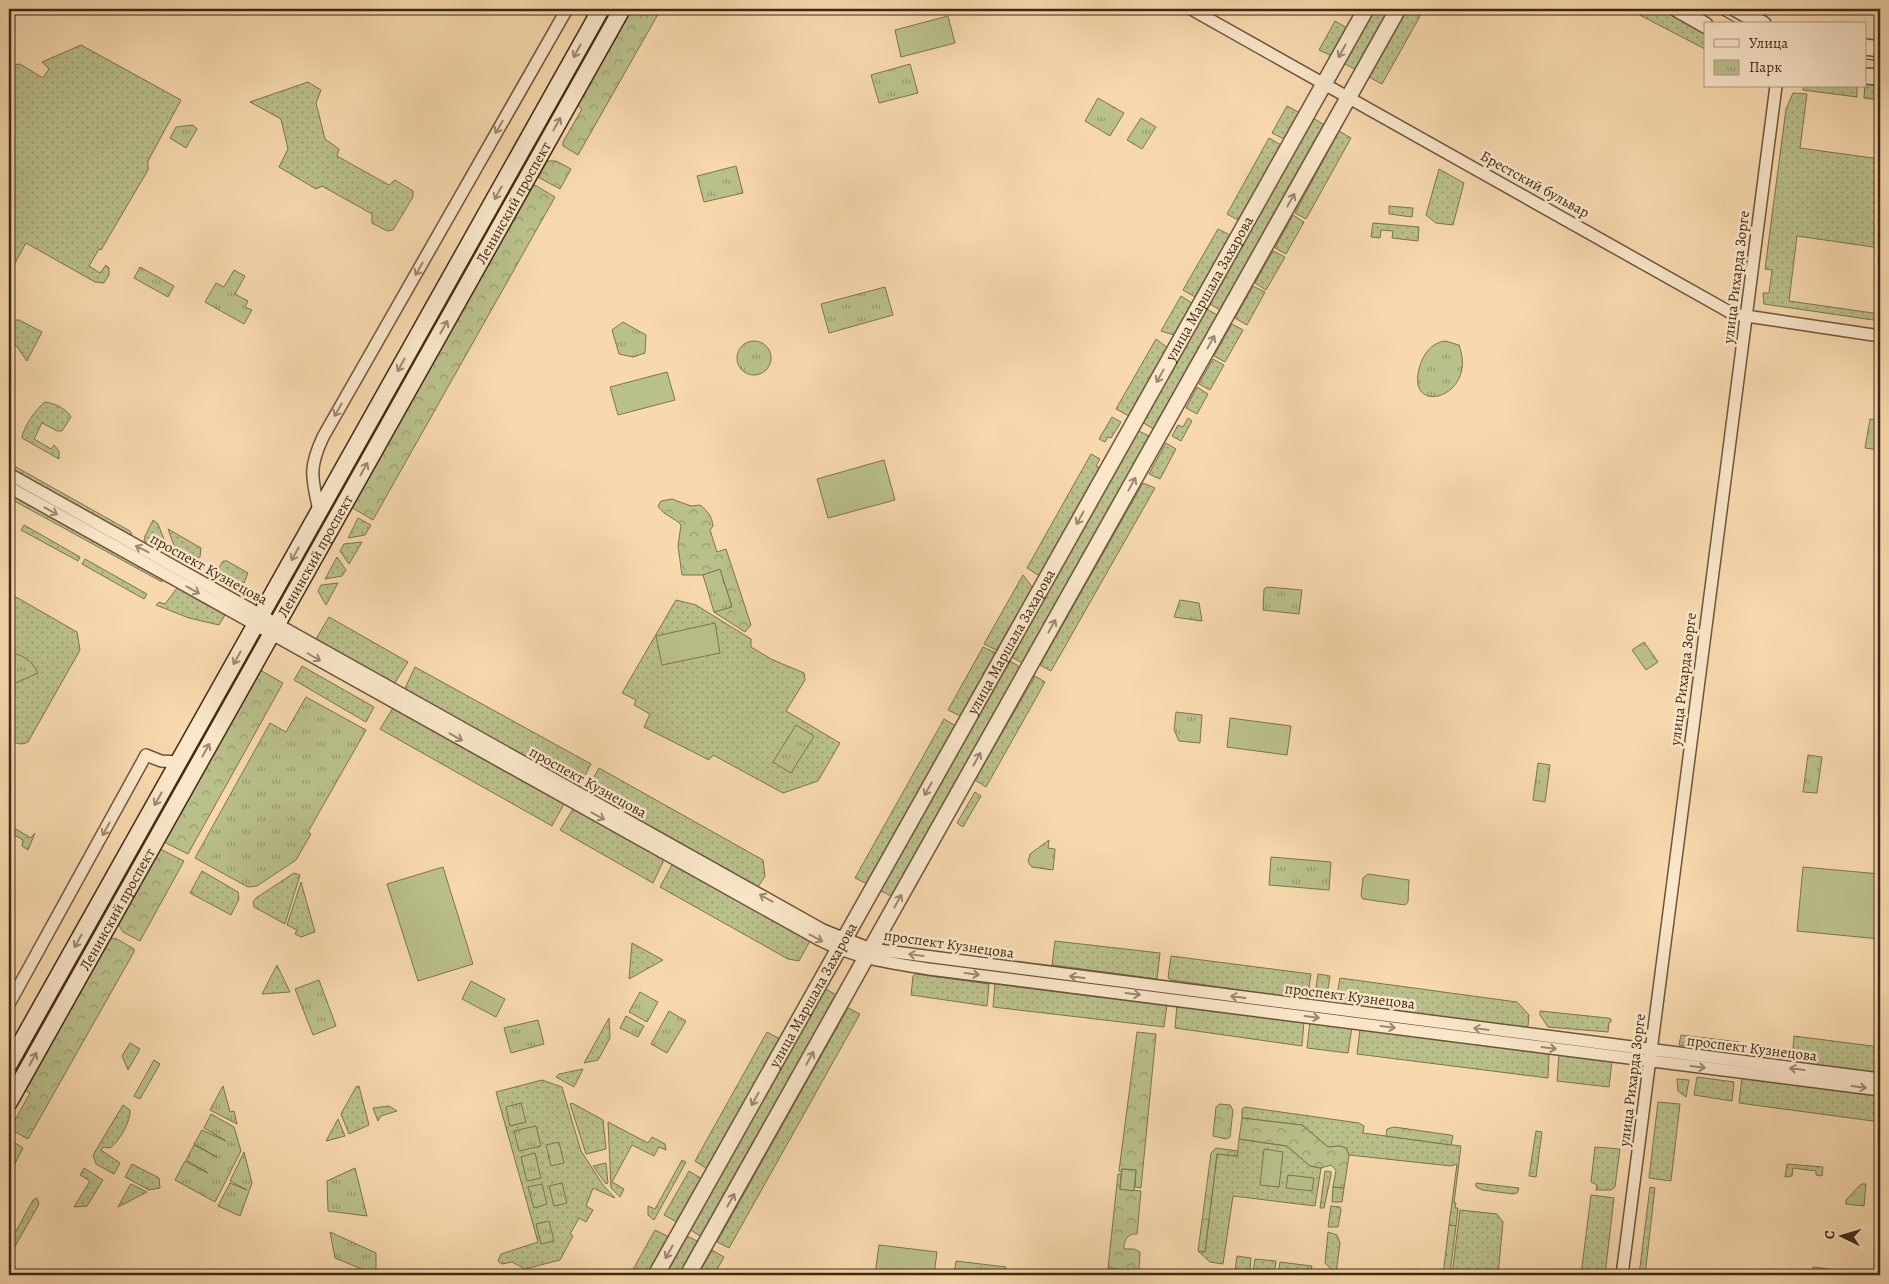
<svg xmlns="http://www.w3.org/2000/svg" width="1889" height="1284" viewBox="0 0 1889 1284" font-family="Alegreya,serif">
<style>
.grass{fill:url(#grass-dots);stroke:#7c7450}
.forest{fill:url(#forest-crowns);stroke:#7c7450}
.park{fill:url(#park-tufts);stroke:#7c7450}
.pitch{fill:#bac08c;stroke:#7c7450}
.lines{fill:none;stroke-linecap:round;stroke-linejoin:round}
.minor-casing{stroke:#6d553a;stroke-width:14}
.tertiary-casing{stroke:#6d553a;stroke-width:18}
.secondary-casing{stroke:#3f2914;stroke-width:19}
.minor{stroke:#fae6ca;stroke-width:11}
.tertiary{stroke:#fae6ca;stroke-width:15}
.secondary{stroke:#fae6ca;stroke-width:16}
.tram{stroke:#3f2914;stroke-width:1}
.oneway{stroke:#9c886f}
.labels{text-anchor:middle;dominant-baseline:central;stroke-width:5;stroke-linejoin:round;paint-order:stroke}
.street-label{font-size:15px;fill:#3f2914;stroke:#fae6ca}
</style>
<defs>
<pattern id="grass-dots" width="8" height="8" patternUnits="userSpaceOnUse" patternTransform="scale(1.25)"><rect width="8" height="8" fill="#bac08c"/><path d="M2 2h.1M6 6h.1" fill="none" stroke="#999c71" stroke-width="1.8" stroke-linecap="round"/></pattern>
<pattern id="forest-crowns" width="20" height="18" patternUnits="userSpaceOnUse" patternTransform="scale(1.25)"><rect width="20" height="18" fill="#bac08c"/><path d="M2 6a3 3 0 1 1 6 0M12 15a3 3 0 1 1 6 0" fill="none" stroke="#999c71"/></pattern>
<pattern id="park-tufts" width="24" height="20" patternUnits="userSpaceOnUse" patternTransform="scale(1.25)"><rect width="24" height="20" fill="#bac08c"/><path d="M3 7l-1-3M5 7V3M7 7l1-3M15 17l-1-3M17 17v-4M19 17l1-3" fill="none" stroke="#999c71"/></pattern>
</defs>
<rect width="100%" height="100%" fill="#f8d9ae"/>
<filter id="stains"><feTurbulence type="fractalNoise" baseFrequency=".004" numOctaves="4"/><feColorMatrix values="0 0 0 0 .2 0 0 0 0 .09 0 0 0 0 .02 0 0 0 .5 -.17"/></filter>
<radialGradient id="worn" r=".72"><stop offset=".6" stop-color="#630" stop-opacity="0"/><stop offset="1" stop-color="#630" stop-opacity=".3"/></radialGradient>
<path class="grass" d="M1373 9H1391L1357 70 1343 63Z
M1407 9H1424L1382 84 1369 77Z
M1628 9H1660L1705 33V49Z
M1335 21 1347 28 1332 56 1319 50Z
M81 45 181 100 148 161V170L101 250 99 249 89 266 100 273 106 265 109 268V275L104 283 95 282 26 243 9 274V65L20 64 43 78 49 69 42 62Z
M308 82 321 90 316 103 325 139 339 149 337 156 389 185 395 180 413 191V197L393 230 387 231 372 223V214L322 186 316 189 279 167 288 149 281 119 250 102Z
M1865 84 1880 86V100L1864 98Z
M1803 86H1857V97L1803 90Z
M1793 93 1807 94 1800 148 1880 159V248L1797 236 1789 301 1880 314V321L1764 304 1763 293H1769L1772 270 1765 269 1786 109Z
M1287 106 1300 113 1284 139 1272 133Z
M1313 118 1326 126 1222 311 1208 303Z
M1339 131 1351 138 1306 219 1295 213Z
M1269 138 1281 145 1238 220 1227 214Z
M1439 169 1464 183 1453 225 1436 223 1426 215Z
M1389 206 1413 208 1412 217 1389 214Z
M1293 215 1304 222 1286 254 1275 248Z
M1373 223 1419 227 1418 241 1392 238 1393 231 1381 230 1380 238 1371 237Z
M1218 229 1230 235 1195 297 1183 290Z
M1273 251 1285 257 1266 290 1255 283Z
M1253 286 1265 292 1247 325 1235 318Z
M1181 296 1192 303 1174 335 1161 331Z
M1205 308 1219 316 1155 430 1142 422Z
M9 320H19L42 332 27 361 12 340Z
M1232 324 1243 330 1225 362 1214 356Z
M1156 339 1168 348 1129 416 1116 409Z
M1213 359 1224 365 1210 390 1199 384Z
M1197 387 1208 394 1197 414 1186 408Z
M45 402C54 403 67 409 71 417L62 431H57L42 423 34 439 51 449 54 445 59 451V459L22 438C23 427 37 408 45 402Z
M1112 417 1121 422 1111 438 1108 437 1105 442 1099 439Z
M1188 418 1192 421 1181 441 1172 436 1178 425 1183 427Z
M1137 430 1151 437 1024 664 1010 656Z
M1166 443 1176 449 1160 479 1149 474Z
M1091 454 1100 459 1096 466 1100 468 1041 573 1038 575 1027 568Z
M9 463 130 531 132 534 129 535 9 468Z
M1143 483 1155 488 1051 671 1040 665Z
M9 493 161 578 162 582 9 498Z
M358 518 371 525 365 535 348 538Z
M153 520 158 524 169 552 144 541 145 536Z
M24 525 80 557 78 561 21 530Z
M168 529 201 548 200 557 196 560 175 548Z
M362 542 349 564 340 551 344 544Z
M337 557 346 570 342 576 325 579Z
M85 559 147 594 144 599 82 564Z
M223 561H227L248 573 244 583H238L219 573 218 569Z
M1023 575 1033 588 999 649 996 650 984 644Z
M338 583 326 605 318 591 321 585Z
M177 588 225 615 219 625 189 618 156 605 159 602 165 604Z
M9 593 77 632 80 650 28 742C20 746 16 743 9 739Z
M676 600 696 605 751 639V647L771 659 804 673 805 680 786 711 840 743 818 781 783 793 713 755 709 760 644 727 650 714 634 705 636 700 622 693Z
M329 617 408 662 394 684 316 639Z
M983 647 996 653 960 716 948 710Z
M1008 660 1022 668 893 897 879 890Z
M302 666 374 707 366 722 294 680Z
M415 667 591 764 579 787 404 690Z
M1035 676 1045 682 986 787 975 780Z
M393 708 564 804 552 826 380 729Z
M944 719 956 726 867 884 855 878Z
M599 768 763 860 765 876 758 887 586 791Z
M975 792 981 796 963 827 957 823Z
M573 809 663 859V862L653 883 560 830Z
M9 825 31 838 35 833 28 850 22 846 23 840 9 832Z
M672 865 810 941 799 961 788 959 660 887Z
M202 871 238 892 239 899 231 915 190 893Z
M294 873 300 875 285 924 254 907 253 902 256 898Z
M301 882 315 932 301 937 295 934 297 930 287 925Z
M1055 941 1160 953 1157 979 1052 965Z
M632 943 663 960 629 979Z
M1171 956 1311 974 1307 1000 1172 980 1168 978Z
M277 965 290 992 262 994Z
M916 974 989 984 987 1006 911 995 913 976Z
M1318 974 1330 976 1326 1002 1314 1001Z
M1340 978 1517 1002 1529 1015 1528 1026 1524 1029 1340 1006 1336 1001Z
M995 982 1167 1004 1164 1027 993 1007Z
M824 988 838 996 702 1237 689 1229Z
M1177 1005 1304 1021 1302 1046 1175 1028Z
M848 1008 860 1014 729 1248 717 1242Z
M1540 1011 1608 1018 1611 1019V1022H1609L1608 1032 1548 1027 1540 1015Z
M609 1018 610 1038 598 1060 584 1063Z
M1310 1021 1352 1027 1348 1053 1307 1048Z
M1360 1029 1532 1050 1549 1055 1548 1078 1357 1054Z
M767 1032 780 1039 707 1169 695 1161Z
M1681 1035 1739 1042 1737 1052 1679 1045Z
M1794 1036 1880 1047V1073L1792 1062Z
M130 1043 140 1049 128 1070 122 1056Z
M1559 1055 1612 1061 1609 1087 1557 1081Z
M583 1069 574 1087 556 1077 559 1074Z
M1697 1077 1734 1082 1732 1101 1694 1095Z
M1742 1077 1880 1096V1122L1739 1103Z
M1677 1079 1689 1080 1686 1097 1678 1091Z
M542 1080 562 1087 581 1151 603 1185 615 1198 593 1188 586 1206 593 1210 586 1222 579 1218 570 1234 573 1236 560 1260 525 1269 512 1262 502 1264 498 1261 501 1254 538 1242 496 1092Z
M359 1086 369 1125 349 1134 341 1114 356 1087Z
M1658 1102 1680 1104 1671 1181 1649 1178Z
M572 1103 603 1120 606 1149 586 1154 570 1104Z
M123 1105 130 1110C131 1121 119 1142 110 1148L104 1147 101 1150 120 1163 114 1174 96 1164 93 1155Z
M389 1106 397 1111 381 1116 378 1121 373 1108Z
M1245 1107 1359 1123 1364 1126 1363 1133 1461 1146 1454 1203H1456L1455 1208H1458L1456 1226 1449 1225 1457 1164 1451 1166 1349 1155 1346 1148 1340 1146 1328 1147 1302 1125 1242 1118V1109Z
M338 1119 345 1136 326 1141Z
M608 1122 648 1143 652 1137 665 1144 666 1150 659 1147 654 1156 632 1145 612 1182 624 1189 620 1197 611 1188Z
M1536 1131 1542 1132 1536 1177 1529 1176Z
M1239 1139 1287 1146 1310 1166 1321 1168 1315 1206 1233 1196 1223 1264 1210 1262 1198 1251 1205 1252 1217 1154 1237 1156Z
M1595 1147 1620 1149 1615 1187 1611 1190H1596L1597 1185 1591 1182Z
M682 1160 686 1162 654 1220 648 1215V1206L655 1209Z
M606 1163 608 1183 606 1184 593 1166Z
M132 1164 159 1178 160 1188 149 1190 125 1177Z
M1787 1164 1823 1167 1822 1176 1816 1175V1171L1793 1168 1792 1176 1785 1177Z
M84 1168 103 1180 87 1206 74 1207 90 1181 80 1175Z
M689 1171 702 1179 677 1222 664 1215Z
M1325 1171 1331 1172V1175L1324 1208H1320Z
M1476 1183 1519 1188 1517 1193 1513 1194 1482 1190 1476 1187Z
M131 1184 147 1192 118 1207 130 1185Z
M1333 1187 1344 1188 1342 1202H1332Z
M1650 1187 1655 1188 1645 1275H1639Z
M1591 1195 1614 1198 1605 1275H1581Z
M37 1198 39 1204 9 1257V1244L33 1200Z
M1331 1206 1340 1207 1341 1210 1338 1227H1328Z
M1460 1210 1497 1214 1503 1222 1498 1275H1452Z
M655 1230 669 1237 647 1275H630Z
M1328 1232 1337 1235 1340 1243 1336 1274 1325 1263Z
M685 1235 699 1242 681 1275H663Z
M712 1250 724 1257 714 1275H698Z
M1237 1256 1251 1258 1250 1271 1235 1270Z
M1255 1259 1276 1261 1274 1275 1253 1272Z
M1280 1262 1312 1266 1310 1275H1278Z"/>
<path class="forest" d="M632 9H661L578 155 563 146V142L582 109 577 105Z
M547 161H556L571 169 560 189 538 177Z
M533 184 555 197 373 520 351 507Z
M672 499 691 506 700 505C708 511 712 517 713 526L710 530 717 552 726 549 751 625 745 632 714 612 732 606 720 570 703 575H682L678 546 681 525C674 517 664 516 658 506L661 501Z
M260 670 283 683 188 854 164 842Z
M160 849 184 861 140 941 123 932 118 924Z
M110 938 117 939 134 949V952L28 1139 10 1129 30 1093 25 1090Z
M1137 1032 1156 1034 1141 1188 1135 1187 1136 1170 1122 1169V1172L1119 1171Z
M1220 1104 1230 1105 1233 1110 1230 1137 1226 1139 1213 1136 1216 1107Z
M1242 1118 1302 1125 1328 1147 1340 1146 1346 1148 1349 1155 1344 1188 1333 1187 1336 1170 1331 1165 1321 1168 1310 1166 1287 1146 1239 1139Z
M1394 1127 1450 1135 1453 1136 1451 1145 1386 1136 1387 1129Z
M9 1139 23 1148 10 1173 9 1172Z
M1216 1148 1238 1151 1237 1156 1217 1154 1205 1252 1198 1251 1211 1153Z
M1118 1174H1121L1120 1189 1141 1191 1137 1234C1128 1233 1123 1241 1124 1249H1134L1140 1252 1139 1269 1136 1271 1108 1268Z
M1449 1225 1456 1226 1450 1273 1443 1275Z"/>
<path class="park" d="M910 64 918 93 879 103 871 75Z
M1098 98 1124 113 1110 136 1085 121Z
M1141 118 1156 127 1142 149 1127 140Z
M193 125 197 129 186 148 170 138 176 127Z
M736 166 743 193 704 202 697 176Z
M140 267 174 286 168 297 134 278Z
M234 270 245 276 235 294 248 301 245 307 252 310 244 324 205 302 216 283 224 287Z
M885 287 893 315 829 333 821 304Z
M623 322 646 335 645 353 633 357 619 354 612 330Z
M1445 341 1459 345C1480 400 1398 420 1422 360 1427 350 1433 343 1445 341Z
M737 358a17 17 0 1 1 34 0a17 17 0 1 1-34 0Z
M1870 419 1880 420V450L1865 448Z
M720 569 732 607 714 612 703 575Z
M1267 587 1302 590 1299 614 1263 610 1264 589Z
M1180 600 1199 603 1202 621 1174 617Z
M1644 642 1658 662 1646 670 1632 650Z
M9 653C23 654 32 661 38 673L9 686Z
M306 697 366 730 308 832 311 834 296 860 257 886 248 887 195 858 270 723 286 732Z
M1176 712 1202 715 1200 743 1179 741 1174 730Z
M796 725 814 736 791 773 773 762Z
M1808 755 1822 757 1817 793 1803 792Z
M1538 763 1550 765 1545 802 1533 800Z
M1049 840 1048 848 1055 849 1053 870 1032 867 1028 862 1030 854Z
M1271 857 1331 862 1329 890 1269 885Z
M319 980 336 1026 313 1035 295 989Z
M640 992 658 1002 647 1022 629 1012Z
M669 1011 686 1021 667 1053 651 1044Z
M626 1016 644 1026 638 1037 620 1028Z
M538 1020 544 1044 511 1053 504 1028Z
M223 1086 230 1112 234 1111 237 1124 210 1110Z
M521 1103 526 1122 510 1126 506 1107Z
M211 1114 234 1127 241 1151 215 1202 175 1180 185 1161 208 1173 186 1160 194 1145 217 1157 194 1144 202 1130 226 1141 204 1128Z
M536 1126 541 1146 519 1151 514 1131Z
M559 1142 564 1163 551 1166 546 1145Z
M244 1152 252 1183 240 1216 218 1206 230 1183 247 1190 230 1181Z
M535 1153 541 1178 527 1181 521 1157Z
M355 1168 367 1216 328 1211 327 1181Z
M1122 1169 1136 1170 1134 1191 1120 1189Z
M562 1183 567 1203 554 1206 549 1186Z
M542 1184 547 1204 534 1208 528 1187Z
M1861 1184H1866L1864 1206 1846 1204V1200Z
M549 1221 554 1241 541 1244 536 1224Z
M330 1232 376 1253V1275L335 1258Z
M956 1261 1006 1267 1005 1275H954Z
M1813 1267 1852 1272V1275H1812Z"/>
<path class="pitch" d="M948 16 955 43 901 57 895 30Z
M667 372 675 400 618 415 610 387Z
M884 460 895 500 828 518 817 479Z
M715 623 720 653 662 665 656 636Z
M1230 718 1291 726 1287 755 1227 747Z
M443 867 473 964 418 981 387 884Z
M1803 867 1880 874V939L1797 931Z
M1368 874 1409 880 1408 902 1405 905 1363 899 1361 896 1363 878Z
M471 981 505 999 496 1017 462 999Z
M154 1060 160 1064 140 1099 134 1096Z
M1264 1149 1283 1152 1279 1187 1260 1185Z
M1288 1175 1314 1178 1312 1191 1286 1188Z
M879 1245 937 1252 934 1275H875Z"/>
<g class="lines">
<g class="minor-casing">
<path id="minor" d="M1191 9 1733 314 1880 336
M9 474 823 930 871 949 1880 1079
M9 487 818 939C855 958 889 963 929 969L1880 1090
M319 511C312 478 308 469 323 437L567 9
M9 1004 146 755 161 761 179 762
M1622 1275 1776 86"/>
</g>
<g class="tertiary-casing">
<g id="tertiary">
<path d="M1677 9 1705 25"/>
<path d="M1736 9 1763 24"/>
<path d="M1865 47 1880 49"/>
<path d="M1865 76 1880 77"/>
<path id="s1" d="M656 1275 1366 9"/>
<path d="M688 1275 1398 9"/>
</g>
</g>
<g class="secondary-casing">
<g id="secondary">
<path d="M9 1064 601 9"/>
<path id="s2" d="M9 1102 622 9"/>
</g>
</g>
<use href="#minor" class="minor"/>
<use href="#tertiary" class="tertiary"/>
<use href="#secondary" class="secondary"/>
<path class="tram" d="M1711 9 1738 24
M1865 59 1880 61"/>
</g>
<defs><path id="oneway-shaft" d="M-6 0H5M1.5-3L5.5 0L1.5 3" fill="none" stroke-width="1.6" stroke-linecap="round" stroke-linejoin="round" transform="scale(1.25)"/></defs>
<g class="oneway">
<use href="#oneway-shaft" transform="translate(577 51) rotate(119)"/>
<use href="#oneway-shaft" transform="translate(1342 51) rotate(119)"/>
<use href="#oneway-shaft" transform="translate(557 124) rotate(-61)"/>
<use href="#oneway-shaft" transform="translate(499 127) rotate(120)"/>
<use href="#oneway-shaft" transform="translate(498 193) rotate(119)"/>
<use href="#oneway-shaft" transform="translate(1291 200) rotate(-61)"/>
<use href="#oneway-shaft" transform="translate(419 269) rotate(120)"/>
<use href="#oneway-shaft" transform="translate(444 327) rotate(-61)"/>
<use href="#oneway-shaft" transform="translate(1211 342) rotate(-61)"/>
<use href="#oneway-shaft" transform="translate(401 365) rotate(119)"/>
<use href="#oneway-shaft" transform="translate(1160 376) rotate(119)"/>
<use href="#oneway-shaft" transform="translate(338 410) rotate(120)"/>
<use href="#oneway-shaft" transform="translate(364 469) rotate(-61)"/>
<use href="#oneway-shaft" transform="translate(1132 484) rotate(-61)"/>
<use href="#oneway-shaft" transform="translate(51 511) rotate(29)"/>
<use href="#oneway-shaft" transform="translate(1080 518) rotate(119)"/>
<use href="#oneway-shaft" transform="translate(142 549) rotate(-153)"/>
<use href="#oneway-shaft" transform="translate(295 554) rotate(119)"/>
<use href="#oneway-shaft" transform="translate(193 590) rotate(29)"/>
<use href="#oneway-shaft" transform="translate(1052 626) rotate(-61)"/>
<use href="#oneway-shaft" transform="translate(314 657) rotate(30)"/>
<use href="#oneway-shaft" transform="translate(237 658) rotate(119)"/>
<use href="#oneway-shaft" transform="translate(456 737) rotate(29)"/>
<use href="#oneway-shaft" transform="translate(206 750) rotate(-61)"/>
<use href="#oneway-shaft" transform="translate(977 759) rotate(-61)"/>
<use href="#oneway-shaft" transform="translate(928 789) rotate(119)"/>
<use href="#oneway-shaft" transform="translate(158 799) rotate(119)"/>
<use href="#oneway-shaft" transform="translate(598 816) rotate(29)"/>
<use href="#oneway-shaft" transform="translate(106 829) rotate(119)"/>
<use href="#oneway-shaft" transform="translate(766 898) rotate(-151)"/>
<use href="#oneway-shaft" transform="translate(898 901) rotate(-61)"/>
<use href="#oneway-shaft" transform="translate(816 938) rotate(28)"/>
<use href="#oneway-shaft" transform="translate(78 941) rotate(119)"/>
<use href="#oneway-shaft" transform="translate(916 955) rotate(-172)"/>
<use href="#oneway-shaft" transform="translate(972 974) rotate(7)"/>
<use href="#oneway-shaft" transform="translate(1077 977) rotate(-173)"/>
<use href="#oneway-shaft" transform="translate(1133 994) rotate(7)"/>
<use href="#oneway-shaft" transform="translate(1238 997) rotate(-173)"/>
<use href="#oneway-shaft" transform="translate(1312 1017) rotate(7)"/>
<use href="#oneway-shaft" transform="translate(1388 1027) rotate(7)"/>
<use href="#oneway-shaft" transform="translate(1481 1029) rotate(-172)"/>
<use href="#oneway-shaft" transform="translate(1549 1048) rotate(7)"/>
<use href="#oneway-shaft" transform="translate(810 1058) rotate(-61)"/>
<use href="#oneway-shaft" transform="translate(33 1059) rotate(-61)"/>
<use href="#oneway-shaft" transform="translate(1698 1067) rotate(7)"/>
<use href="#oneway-shaft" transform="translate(1797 1069) rotate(-173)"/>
<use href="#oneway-shaft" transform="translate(1859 1087) rotate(7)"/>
<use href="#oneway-shaft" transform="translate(755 1099) rotate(119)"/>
<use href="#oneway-shaft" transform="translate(731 1200) rotate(-61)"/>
<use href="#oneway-shaft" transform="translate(669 1252) rotate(119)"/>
</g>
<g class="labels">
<g class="street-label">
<text transform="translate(1535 184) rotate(29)">Брестский бульвар</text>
<text stroke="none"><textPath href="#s2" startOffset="1031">Ленинский проспект</textPath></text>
<text transform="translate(1736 277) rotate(-83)">улица Рихарда Зорге</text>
<text stroke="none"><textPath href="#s1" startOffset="1131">улица Маршала Захарова</textPath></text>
<text stroke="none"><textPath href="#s2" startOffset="626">Ленинский проспект</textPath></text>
<text transform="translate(209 569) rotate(29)">проспект Кузнецова</text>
<text stroke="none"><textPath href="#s1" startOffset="726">улица Маршала Захарова</textPath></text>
<text transform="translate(1683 679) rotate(-83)">улица Рихарда Зорге</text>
<text transform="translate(588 782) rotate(29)">проспект Кузнецова</text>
<text stroke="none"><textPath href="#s2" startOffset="221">Ленинский проспект</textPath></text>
<text transform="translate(949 944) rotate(8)">проспект Кузнецова</text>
<text stroke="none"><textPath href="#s1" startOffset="321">улица Маршала Захарова</textPath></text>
<text transform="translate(1350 996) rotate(7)">проспект Кузнецова</text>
<text transform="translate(1752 1048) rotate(7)">проспект Кузнецова</text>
<text transform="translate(1632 1080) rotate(-83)">улица Рихарда Зорге</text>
</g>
</g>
<rect width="1889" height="1284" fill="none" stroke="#f8d9ae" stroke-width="30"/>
<rect x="10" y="10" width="1869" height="1264" fill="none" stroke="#3f2914" stroke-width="2.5"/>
<rect x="15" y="15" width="1859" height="1254" fill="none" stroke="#3f2914"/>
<rect x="1704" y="22" width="162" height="65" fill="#fae6ca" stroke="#af9a81"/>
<rect x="1714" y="39" width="25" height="8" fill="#fae6ca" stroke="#af9a81"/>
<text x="1749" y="48" font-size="15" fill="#3f2914">Улица</text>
<rect x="1714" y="60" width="25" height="15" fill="url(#park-tufts)" stroke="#af9a81"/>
<text x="1749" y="72" font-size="15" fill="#3f2914">Парк</text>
<g transform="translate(1842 1236) rotate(275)" stroke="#fae6ca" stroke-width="4" paint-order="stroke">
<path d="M0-4L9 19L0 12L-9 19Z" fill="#3f2914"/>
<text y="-8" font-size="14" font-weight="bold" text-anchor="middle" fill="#3f2914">С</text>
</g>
<rect width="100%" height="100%" filter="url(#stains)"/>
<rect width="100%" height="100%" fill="url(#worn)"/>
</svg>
